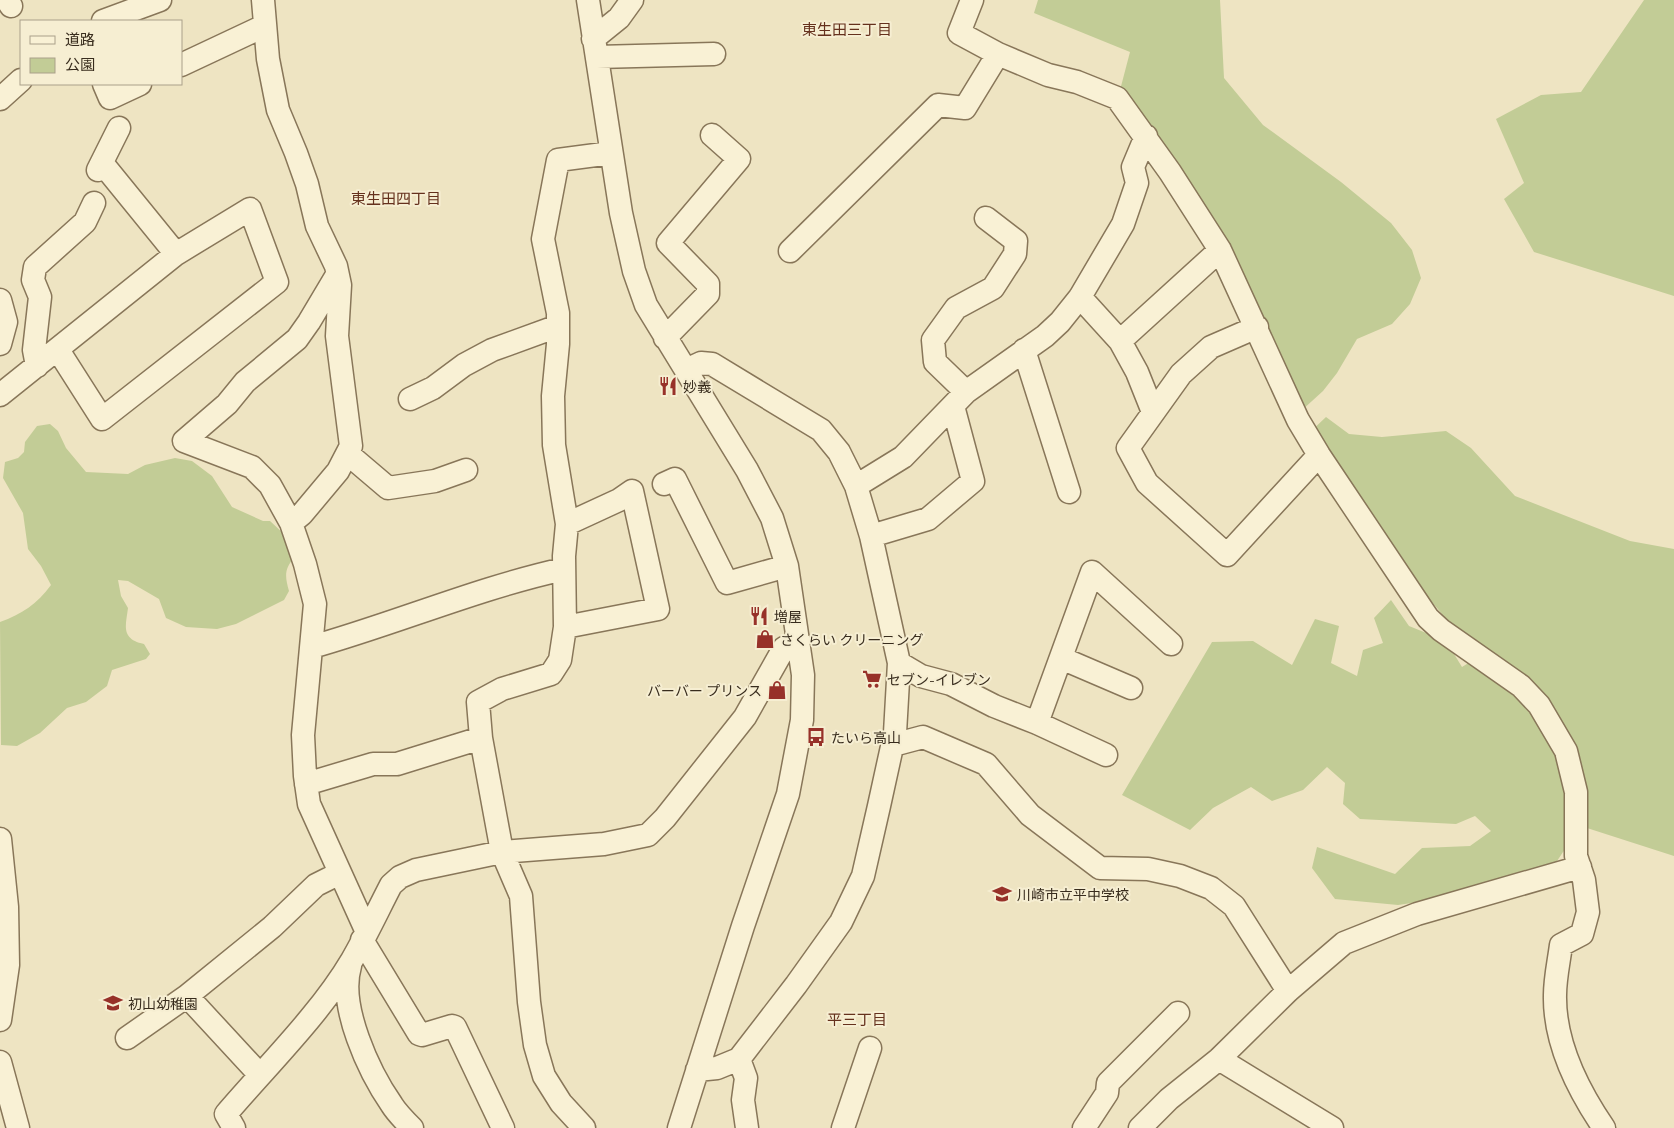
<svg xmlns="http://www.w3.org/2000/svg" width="1674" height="1128" viewBox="0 0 1674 1128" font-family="'PT Serif','Noto Sans JP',serif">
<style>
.green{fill:#c2cc96}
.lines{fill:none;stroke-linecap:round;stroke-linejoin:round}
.minor-casing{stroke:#887659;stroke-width:25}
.minor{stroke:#f9f1d5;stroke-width:22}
.labels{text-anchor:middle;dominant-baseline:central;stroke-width:4;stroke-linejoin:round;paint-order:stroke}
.poi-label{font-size:14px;fill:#382c1d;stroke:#f6eed2;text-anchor:start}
.neighbourhood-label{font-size:15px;fill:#65311d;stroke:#f6eed2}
</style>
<rect width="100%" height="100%" fill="#eee4c2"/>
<path class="green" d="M1038 0H1220L1224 78 1263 125 1341 182 1391 223 1412 250 1421 278 1410 304 1392 324 1357 339 1337 373 1323 391 1301 411 1119 94 1130 52 1034 13Z
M1644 0H1674V296L1534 252 1504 199 1524 183 1496 119 1541 95 1581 92Z
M1326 417 1349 434 1382 437 1446 431 1471 448 1515 496 1630 541 1674 549V856L1587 828 1563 852 1545 879 1480 893 1398 905 1335 899 1312 868 1317 847 1395 874 1422 848 1470 846 1491 831 1475 816 1456 824 1360 819 1343 804 1345 783 1327 767 1303 790 1272 801 1251 787 1213 808 1190 830 1122 795 1212 642 1253 641 1292 665 1315 619 1339 626 1331 663 1357 676 1363 650 1383 643 1374 618 1391 600 1409 626 1446 641 1462 667 1478 657 1391 553 1307 435Z
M50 424 58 431 66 448 86 472 128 474 145 465 175 458 192 461 212 476 232 507 263 521H270L285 535 294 558C284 569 285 577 289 591L284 600 236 624 217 629 186 627 166 618 159 599 128 581 118 580 121 596 128 608C126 625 120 639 144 644L150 654 146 659 112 670 107 686 86 702 67 708 40 733 17 746 1 745 0 622C22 614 37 604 51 585L41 566 28 549 23 513 3 478 5 462 18 458 24 452 25 442 37 426Z"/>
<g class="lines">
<g class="minor-casing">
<path id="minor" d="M7 0 11 6
M263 0 268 59 278 110 296 153 307 184 317 226 336 266 340 285 337 336 351 446 338 471 302 514 291 523
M588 0 621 213 634 271 646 305 747 470 772 518 787 566 803 675 802 720 788 794 743 926 679 1128
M972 0 959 33 998 54 1048 75 1077 82 1117 98 1170 172 1220 250 1298 420 1319 455 1428 618 1441 630 1521 686 1539 705 1566 751 1576 792V856L1584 880 1588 912 1582 934 1561 945C1559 961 1555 978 1555 995 1554 1042 1578 1090 1604 1128
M103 21 160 0
M593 39 619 18 632 0
M597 57 714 54
M181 65 264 26
M104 84 110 98 140 84
M0 99 21 80
M102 163 176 254
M98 170 119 128
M790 251 938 105 965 108 998 54
M337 275 309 322 297 339 245 382 227 404 184 441 252 467 270 485 291 523 305 564 315 604 303 735 305 776 309 804 366 930
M1080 297 1120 341 1137 372 1153 412
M0 300 6 322 0 344
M1257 327 1211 347 1181 374 1128 448 1147 483 1227 555 1319 455
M665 338 708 294V284L668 243 739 159 712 135
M1120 341 1220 250
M1024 350 1069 492
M37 366 34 350 40 297 33 280 35 267 85 222 94 203
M686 370 701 363 712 364 821 430 839 452 856 486 871 536 899 663 895 733 879 806 863 876 841 922 796 985 739 1059 717 1068 697 1070
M966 392 935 362 933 340 956 308 993 288 1015 254 1016 241 986 218
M0 395 176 254 250 209 277 282 102 419 58 350
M410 399 433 388 464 365 492 350 558 326
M348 454 388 488 435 481 466 470
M664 484 675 479 727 583 787 566
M856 486 903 457 966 392 1045 336 1060 322 1080 297 1123 224 1137 183 1133 167 1146 136
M871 536 928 519 973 481 953 406
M565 627 658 609 632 491 619 500 567 524
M312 647C397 623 478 588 564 569
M1061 658 1131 688
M899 663 921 676 951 684 994 706 1037 723 1106 755
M1037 723 1092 572 1171 644
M893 745 923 737 986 764 1030 815 1100 868 1148 869 1180 876 1211 888 1234 906 1288 991
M306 784 373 764H397L481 738
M0 839 7 907 8 965 0 1020
M362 940 419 1034 422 1035 452 1026 455 1027 503 1128
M350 966C338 1006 369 1072 392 1105 397 1113 405 1121 412 1128
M187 996 260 1075
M127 1038 187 996 272 927 316 885 340 873
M739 1059 746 1078 743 1100 747 1128
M1219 1059 1332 1128
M0 1062 18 1128
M234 1128 226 1114C267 1066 320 1014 352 960 366 936 378 910 391 885L400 877 416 870 502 852 604 844 648 835 665 818 745 717 784 648 799 641
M584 1128 561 1103 544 1076 535 1045 529 1002 521 896 502 852 481 738 478 702 502 689 551 674 560 660 565 627 564 556 567 524 554 445 553 396 558 344V313L543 239 558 160 611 153
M843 1128 870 1048
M1084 1128 1107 1093 1108 1083 1178 1013
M1140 1128 1169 1099 1219 1059 1288 991 1344 943 1417 914 1580 867"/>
</g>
<use href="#minor" class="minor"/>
</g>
<defs>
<g id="restaurant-bare" transform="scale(1.5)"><path d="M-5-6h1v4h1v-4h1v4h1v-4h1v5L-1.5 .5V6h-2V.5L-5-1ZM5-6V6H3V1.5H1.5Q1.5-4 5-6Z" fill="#973129" stroke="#f6eed2" stroke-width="2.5" paint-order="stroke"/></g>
<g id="shop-bare" transform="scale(1.5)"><path d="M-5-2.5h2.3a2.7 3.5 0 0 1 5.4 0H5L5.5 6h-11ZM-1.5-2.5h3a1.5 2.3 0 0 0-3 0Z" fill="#973129" stroke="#f6eed2" stroke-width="2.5" paint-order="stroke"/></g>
<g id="supermarket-bare" transform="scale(1.5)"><path d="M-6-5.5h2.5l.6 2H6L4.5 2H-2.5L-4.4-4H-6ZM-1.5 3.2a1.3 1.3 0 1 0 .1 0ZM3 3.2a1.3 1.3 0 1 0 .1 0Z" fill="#973129" stroke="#f6eed2" stroke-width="2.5" paint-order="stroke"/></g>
<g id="bus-bare" transform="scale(1.5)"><path d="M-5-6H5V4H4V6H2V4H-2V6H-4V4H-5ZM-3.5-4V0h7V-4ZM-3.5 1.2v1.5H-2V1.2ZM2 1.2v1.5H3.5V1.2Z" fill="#973129" stroke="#f6eed2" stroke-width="2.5" paint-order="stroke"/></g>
<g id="school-bare" transform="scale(1.5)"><path d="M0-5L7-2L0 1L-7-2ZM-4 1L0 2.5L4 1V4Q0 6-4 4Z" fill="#973129" stroke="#f6eed2" stroke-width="2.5" paint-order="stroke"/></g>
</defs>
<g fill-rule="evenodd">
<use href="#restaurant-bare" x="668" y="386"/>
<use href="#restaurant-bare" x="759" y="616"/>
<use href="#shop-bare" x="765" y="639"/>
<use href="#supermarket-bare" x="872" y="679"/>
<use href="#shop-bare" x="777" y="690"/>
<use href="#bus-bare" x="816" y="737"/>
<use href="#school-bare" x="1002" y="894"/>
<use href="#school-bare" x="113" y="1003"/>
</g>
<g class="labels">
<g class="poi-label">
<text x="683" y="386">妙義</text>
<text x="774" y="616">増屋</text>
<text x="780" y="639">さくらい クリーニング</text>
<text x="887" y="679">セブン-イレブン</text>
<text x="762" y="690" text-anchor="end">バーバー プリンス</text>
<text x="831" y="737">たいら高山</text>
<text x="1017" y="894">川崎市立平中学校</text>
<text x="128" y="1003">初山幼稚園</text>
</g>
<g class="neighbourhood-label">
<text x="847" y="29">東生田三丁目</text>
<text x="396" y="198">東生田四丁目</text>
<text x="857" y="1019">平三丁目</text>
</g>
</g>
<rect x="20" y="20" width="162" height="65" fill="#f6eed2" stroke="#aaa08a"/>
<rect x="30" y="36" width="25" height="8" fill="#f9f1d5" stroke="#aaa08a"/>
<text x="65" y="45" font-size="15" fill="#382c1d">道路</text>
<rect x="30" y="58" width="25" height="15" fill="#c2cc96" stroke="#aaa08a"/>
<text x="65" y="70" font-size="15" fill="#382c1d">公園</text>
</svg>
